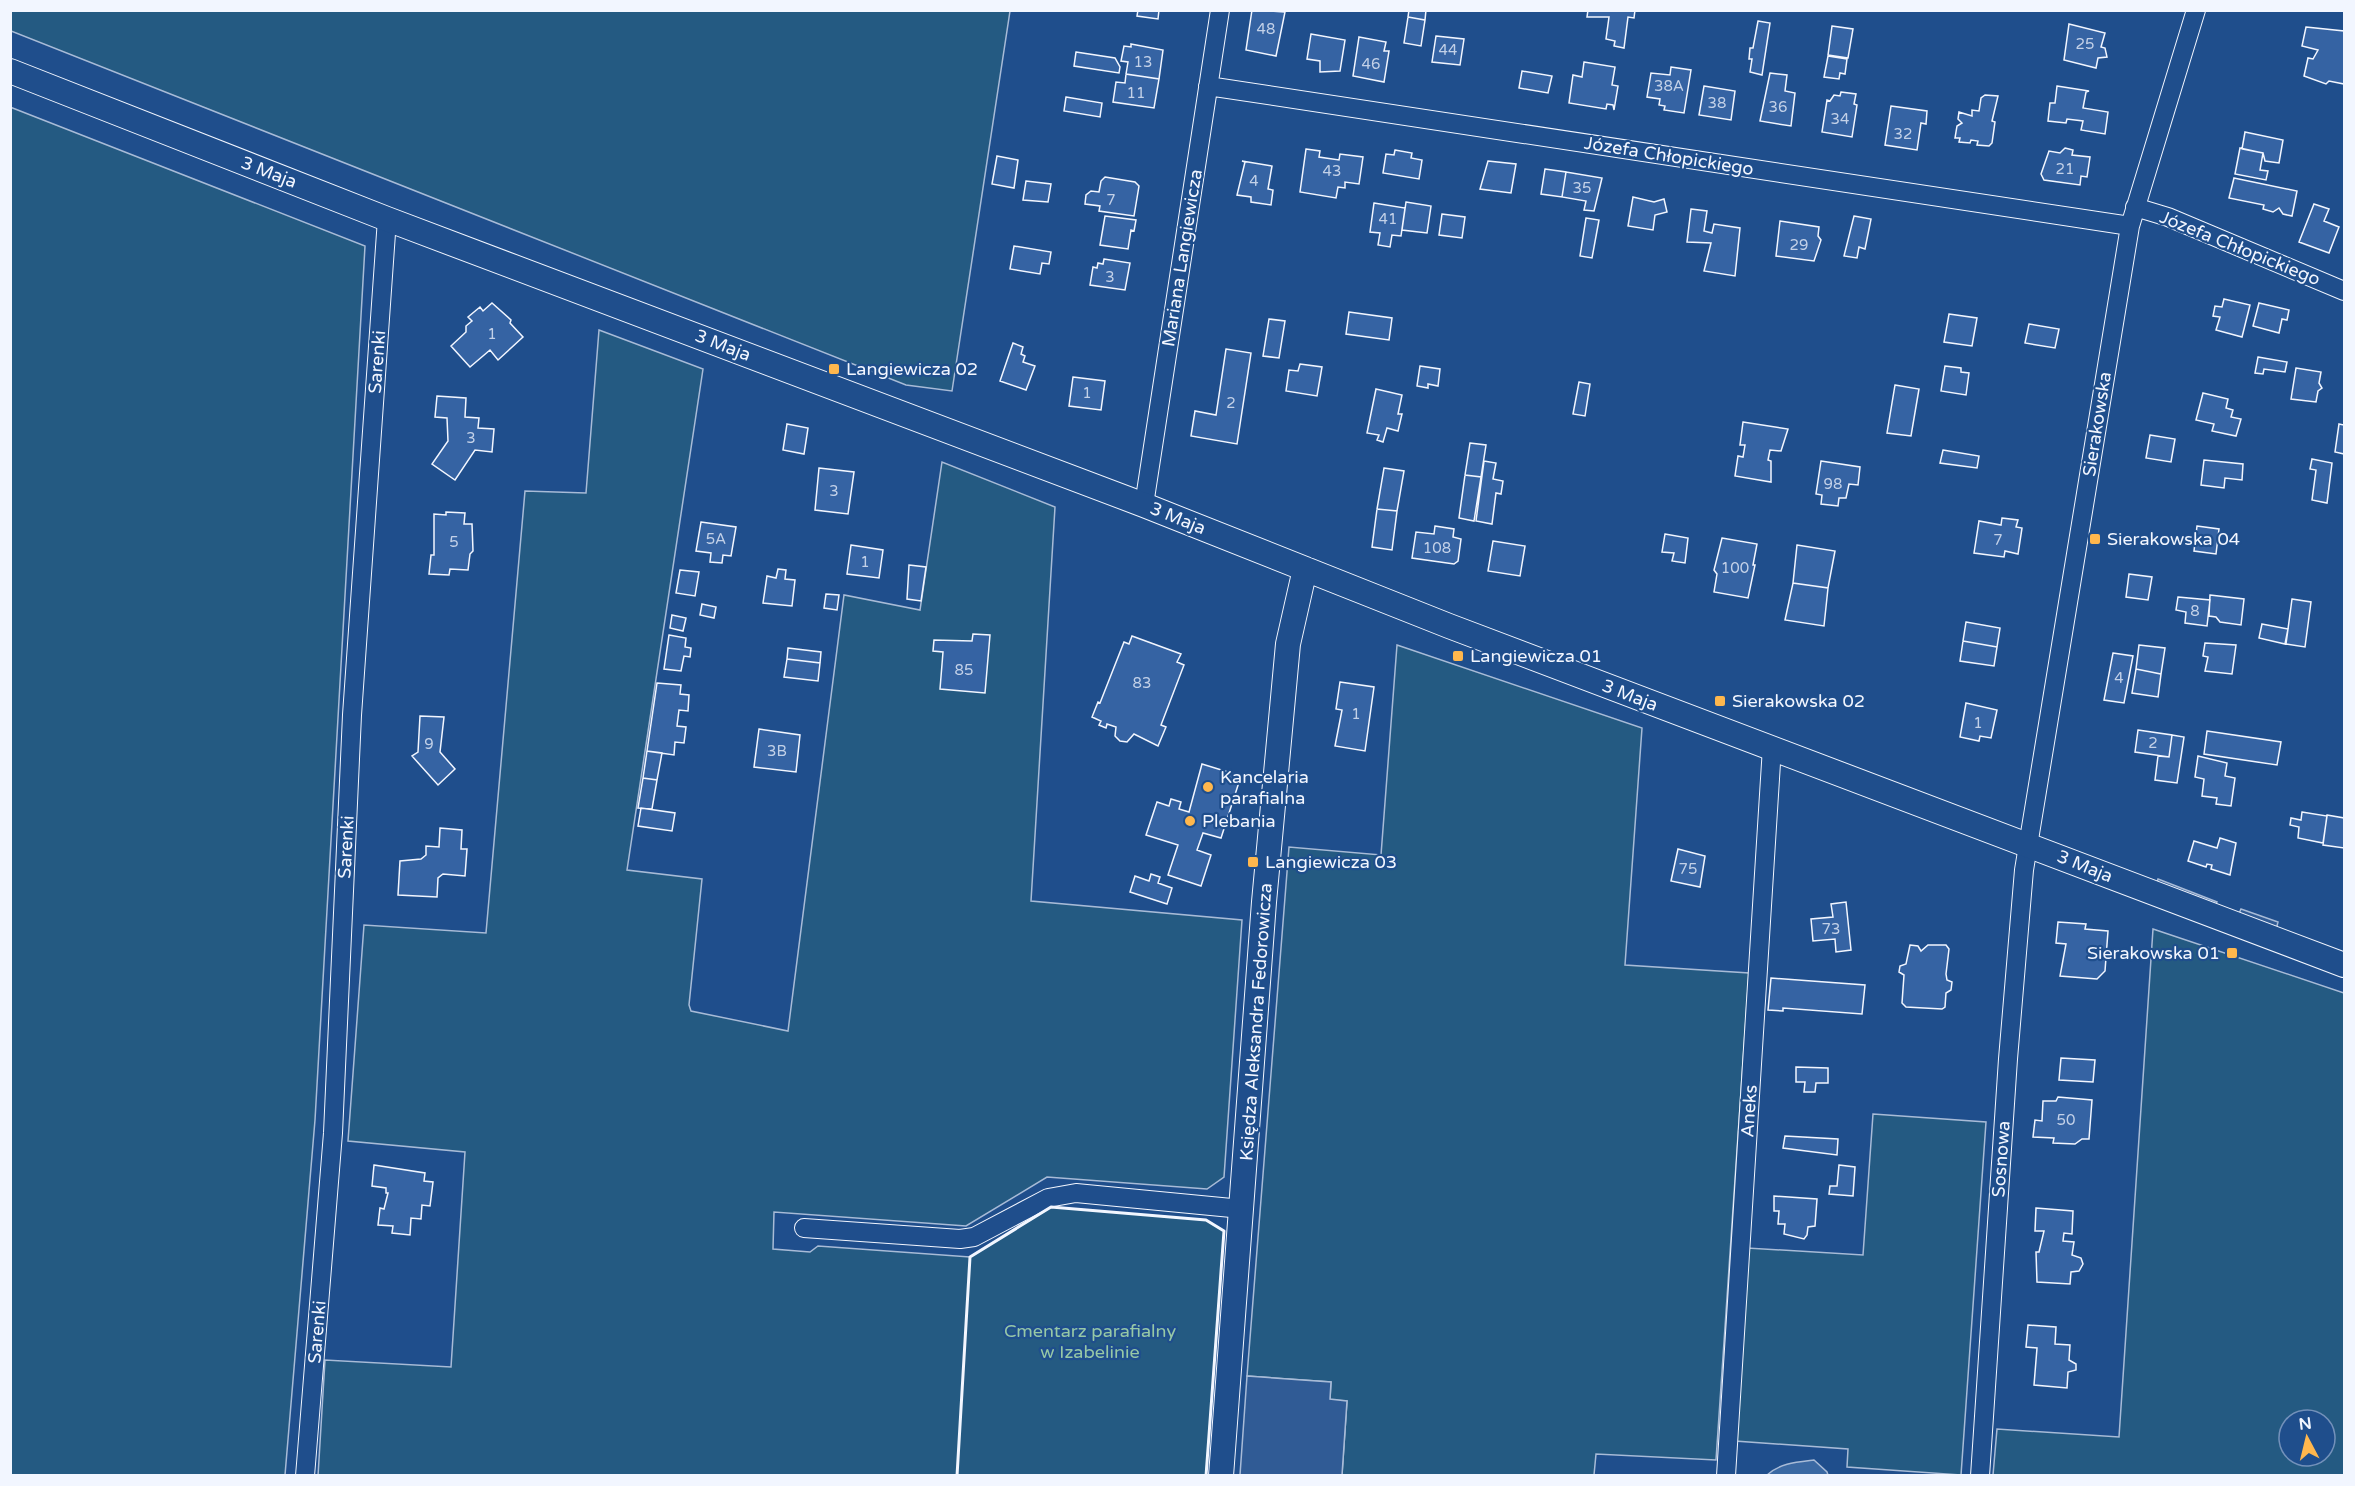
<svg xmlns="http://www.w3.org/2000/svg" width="2355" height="1486" viewBox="0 0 2355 1486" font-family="'Varela Round',sans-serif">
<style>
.green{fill:#245a82;stroke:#a8bbd7;stroke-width:1.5;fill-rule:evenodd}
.parking{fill:#305b95;stroke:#a8bbd7;stroke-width:1.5}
.water{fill:#3b69a3;stroke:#a8bbd7;stroke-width:1.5}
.building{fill:#3563a3;stroke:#f2f6ff;stroke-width:1.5}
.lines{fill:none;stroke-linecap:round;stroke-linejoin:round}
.minor-casing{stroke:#f2f6ff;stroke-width:20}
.tertiary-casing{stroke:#f2f6ff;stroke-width:26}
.minor{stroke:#1f4e8c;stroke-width:18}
.tertiary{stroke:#1f4e8c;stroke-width:24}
.wall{stroke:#f2f6ff;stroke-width:3}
.poi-dot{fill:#ffb74d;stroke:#1f4e8c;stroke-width:2}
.labels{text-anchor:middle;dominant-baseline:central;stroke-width:4.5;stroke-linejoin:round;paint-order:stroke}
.number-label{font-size:15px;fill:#c3d1e8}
.street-label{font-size:18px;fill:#f2f6ff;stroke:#1f4e8c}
.poi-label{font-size:18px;fill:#f2f6ff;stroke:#1f4e8c;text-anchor:start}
.park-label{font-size:18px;fill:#97c8a6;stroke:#1f4e8c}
</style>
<rect width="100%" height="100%" fill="#1f4e8c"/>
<path class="green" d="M10 11H1010L952 391 906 385 11 31Z
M10 107 365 246 315 1120 285 1475H11Z
M599 330 703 369 627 870 702 879 689 1005 691 1011 788 1031 844 595 920 610 942 462 1055 507 1031 901 1242 920 1224 1177 1207 1189 1047 1177 966 1226 774 1212 773 1249 810 1252 818 1246 970 1257 1051 1207 1206 1220 1224 1231 1206 1475 318 1476 325 1360 451 1367 465 1152 348 1141 364 925 486 933 525 491 586 493Z
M1397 645 1642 728 1625 965 1749 973 1716 1460 1596 1454 1594 1475H1342L1347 1401 1330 1400 1331 1382 1247 1376 1289 847 1381 855Z
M2153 929 2344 993V1475H1993L1997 1429 2119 1437ZM2289 1420H2325V1456H2289Z
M1873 1114 1986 1122 1961 1475 1847 1467 1848 1449 1735 1441 1747 1248 1863 1255Z"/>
<path class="parking" d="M2158 879 2217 902 2214 908 2156 886Z
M2241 909 2278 922 2276 930 2238 916Z
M1247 1376 1331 1382 1330 1399 1347 1401 1342 1475H1240Z"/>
<path class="water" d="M1814 1460 1827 1472 1828 1475H1767C1780 1463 1797 1462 1814 1460Z"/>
<path class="building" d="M1138 10H1159L1158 19 1137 16Z
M1252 10 1285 12 1276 56 1246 50Z
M1409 10H1426L1425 20 1408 17Z
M1588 10H1635L1634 18 1628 17 1624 48 1614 46 1615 41 1606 39 1609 17H1587Z
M1408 17 1425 20 1421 46 1404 43Z
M1758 21 1770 23 1762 75 1750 72 1752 59H1749L1750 48H1753Z
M2069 24 2105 33 2101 47 2105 48 2107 57 2098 58 2096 68 2064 60Z
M1832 26 1853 29 1848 58 1828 55Z
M2306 27 2344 31V84L2329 81 2326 84 2304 76 2308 58 2313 59 2318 50 2302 46Z
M1311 34 1345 40 1340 71 1320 72V61L1307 59Z
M1436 36 1464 39 1460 65 1432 62Z
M1359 37 1386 42 1384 51H1389L1384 82 1353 76Z
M1131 44 1163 50 1159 79 1126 74 1128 62 1121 61 1124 46 1131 47Z
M1076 52 1115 58 1120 67 1119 73 1074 66Z
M1828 56 1847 59 1845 74 1840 73 1839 79 1824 77Z
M1584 62 1615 67 1612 85 1618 86 1614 110 1613 105 1607 104 1606 109 1569 103 1573 75 1582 77Z
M1671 67 1691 70 1684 113 1664 110 1665 106 1659 105 1660 99 1647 97 1651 73 1670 75Z
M1522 71 1552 76 1548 93 1519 88Z
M1770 73 1787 75 1785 91 1795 93 1791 126 1760 121Z
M1126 74 1159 79 1154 108 1113 102 1116 82 1125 83Z
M1704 86 1735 91 1731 120 1699 115Z
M2057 86 2089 91 2086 92 2083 108 2108 112 2105 134 2081 130 2083 121 2067 119 2066 123 2048 121 2050 103H2055Z
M1841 92 1856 94 1854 104 1857 105 1852 137 1822 132 1827 100 1830 101 1834 95 1840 96Z
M1985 95 1998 96 1992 121 1995 122 1992 143 1989 146 1977 145 1978 141 1971 140 1970 143 1959 142 1960 138H1955L1957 126 1962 123 1958 119 1959 112 1972 116V110L1979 111 1981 98Z
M1066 97 1102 103 1100 117 1064 111Z
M1891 106 1927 111 1926 124 1921 123 1917 150 1885 145Z
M2245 132 2283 140 2279 163 2265 161 2263 153 2242 149Z
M2065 148 2073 150 2072 155 2090 157 2087 177 2081 176 2080 185 2044 180 2041 174 2049 151 2060 153Z
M2240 148 2263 153 2260 170 2268 171 2266 180 2235 174Z
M1306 149 1320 151 1319 157 1339 160 1340 154 1363 157 1359 184 1345 182V188L1338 187 1336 198 1300 192Z
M1395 150 1412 153 1411 158 1422 160 1419 179 1383 173 1386 154 1394 155Z
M997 156 1018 160 1014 188 992 184Z
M1242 161 1272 166 1268 189 1273 190 1271 205 1251 202V197L1237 195 1245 162Z
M1488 161 1516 164 1511 193 1480 189Z
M1545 169 1566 172 1562 197 1541 194Z
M1566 172 1602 178 1594 211 1584 210 1586 201 1562 197Z
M1105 177 1135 182 1139 186 1134 216 1099 211 1100 206 1085 204 1086 195 1091 191 1099 192 1101 181Z
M2234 178 2297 191 2292 216 2283 214 2279 208 2273 212 2263 209 2264 205 2229 198Z
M1026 181 1051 184 1048 202 1023 200Z
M1633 197 1654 202 1664 199 1667 212 1655 215 1653 230 1628 226Z
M1406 202 1431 206 1427 233 1402 230Z
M1374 203 1405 208 1401 236 1392 235 1390 247 1378 245 1380 233 1370 232Z
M2314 204 2329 209 2324 221 2339 227 2329 253 2299 242Z
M1691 209 1707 211 1704 231 1712 233 1714 224 1740 228 1735 276 1704 271 1711 243 1687 242Z
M1442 214 1465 217 1462 238 1439 235Z
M1105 216 1136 220 1134 231 1131 230 1128 249 1100 245Z
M1854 216 1871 219 1865 249 1859 247 1857 258 1844 256Z
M1586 218 1599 220 1592 258 1580 256Z
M1780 221 1819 227 1818 236 1821 240 1814 261 1776 256Z
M1014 246 1051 252 1049 264 1042 263 1040 274 1010 269Z
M1104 259 1130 263 1125 290 1090 285 1093 267 1097 268 1098 263 1103 264Z
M2224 299 2250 305 2242 337 2216 330 2220 317 2213 316 2215 306 2222 307Z
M492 303 511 320 510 323 523 337 498 360 490 350 470 367 451 346 466 332V326L472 321 468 317 480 307 483 311Z
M2259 303 2289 310 2287 320 2282 319 2279 333 2253 326Z
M1349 312 1392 318 1389 340 1346 334Z
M1949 314 1977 318 1972 346 1944 342Z
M1269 319 1285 321 1279 358 1263 356Z
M2029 324 2059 329 2055 348 2025 343Z
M1013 343 1023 347 1021 354 1025 356 1023 362 1035 366 1026 390 1000 381Z
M1226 349 1251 353 1237 444 1191 436 1195 411 1216 415Z
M2258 357 2287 362 2285 372 2264 369 2263 374 2255 373Z
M1300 364 1322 367 1317 396 1286 391 1289 370 1298 371Z
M1420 366 1440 369 1438 386 1428 384V388L1417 386Z
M1945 366 1961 368V372L1969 373 1966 395 1941 391Z
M2296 368 2321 372 2319 383 2322 388 2318 391 2316 402 2291 399Z
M1073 377 1105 381 1101 410 1069 406Z
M1579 382 1590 384 1585 416 1573 414Z
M1895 385 1919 389 1911 436 1887 433Z
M1376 389 1402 395 1398 414H1402L1398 431 1387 428 1383 442 1377 440 1379 435 1367 433Z
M2203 393 2228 399 2226 408 2233 410 2231 417 2241 419 2236 436 2212 431 2214 424 2196 420Z
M437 396 466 398 465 417 479 418 478 428 494 429 492 452 475 450 455 480 432 464 448 441 447 418 435 417Z
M1743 422 1788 429 1781 451 1770 450 1768 460 1771 461V482L1735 476 1738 456 1743 457 1745 445H1740Z
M787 424 808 428 804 454 783 450Z
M2339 424 2344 425V454L2335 452Z
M2150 435 2175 439 2171 462 2146 458Z
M1470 443 1486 445 1481 477 1465 475Z
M1943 450 1979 456 1977 468 1940 463Z
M2312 459 2332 463 2327 503 2312 500 2316 470 2310 469Z
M2204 460 2243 464 2242 480 2225 478 2224 488 2201 485Z
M1484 461 1496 463 1493 479 1503 481 1501 494 1496 493 1492 524 1476 521Z
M1821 461 1860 467 1858 485 1849 484 1846 498H1839L1838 506 1821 504 1822 495 1816 494Z
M819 468 854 472 848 514 815 510Z
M1384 468 1404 471 1397 511 1377 509Z
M1465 475 1481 477 1474 521 1459 518Z
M1377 509 1397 511 1392 550 1372 547Z
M446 512 465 513 464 524H472L473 551 470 554 468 570 450 569 449 575 429 574 431 555H434V514L446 515Z
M2002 518 2018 520 2016 527 2022 528 2018 554 2005 551 2004 557 1974 553 1979 521 2001 525Z
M701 522 736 527 731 556 723 555 722 563 710 562 711 553 696 551Z
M1435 526 1454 529 1453 537 1461 539 1458 561 1454 564 1412 558 1416 532 1434 534Z
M2197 526 2219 529 2216 554 2194 551Z
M1665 534 1688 538 1685 563 1672 561 1674 553 1662 552Z
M1722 538 1757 544 1753 565H1755L1748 598 1714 592 1717 574 1714 570Z
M1493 541 1525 546 1520 576 1488 571Z
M851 545 883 550 879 578 847 574Z
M1797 545 1835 551 1828 588 1793 583Z
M909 565 926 567 921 601 907 599Z
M778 569 786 570 785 579 795 580 792 606 763 603 767 576 776 578Z
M680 570 699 572 695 596 676 593Z
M2129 574 2152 577 2148 600 2126 597Z
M1793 583 1828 588 1824 626 1785 620Z
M826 594 839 595 837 610 824 608Z
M2210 595 2244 599 2241 625 2220 622 2216 617 2209 616Z
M2178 597 2210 600 2207 626 2185 623 2186 612 2176 610Z
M2292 599 2311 602 2305 647 2286 644Z
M702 604 716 607 714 618 700 615Z
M672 615 686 618 683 631 670 628Z
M1966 622 2000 628 1997 647 1963 641Z
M2262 624 2288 629 2285 644 2259 638Z
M973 634 990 635 985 693 940 689 943 652 933 651 934 640 972 641Z
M669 635 686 638 685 647 691 648 690 657 684 656 681 671 664 669Z
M1132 636 1181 654 1177 662 1184 665 1161 725 1166 727 1158 746 1134 734 1127 742 1120 741 1115 736 1116 727 1107 724 1106 728 1099 725 1101 721 1092 717 1098 702 1100 703 1124 642 1129 644Z
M1963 641 1997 647 1994 666 1960 661Z
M2205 643 2236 645 2232 674 2205 671 2208 657 2203 656Z
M2139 645 2165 648 2161 674 2136 669Z
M788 648 821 652 820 663 787 659Z
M2113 653 2133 656 2124 703 2104 700Z
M787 659 820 663 818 681 784 677Z
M2136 669 2161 674 2158 697 2132 693Z
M1340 682 1374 687 1365 751 1335 746 1342 710 1336 709Z
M657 683 681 685 680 694 689 695 688 711 679 710 677 726 686 727 684 743 675 742 674 755 647 751Z
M1966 703 1997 710 1991 738 1980 736 1979 741 1960 737Z
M420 716 444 717 440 752 455 769 438 785 412 756 418 752Z
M759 729 800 735 796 772 754 767Z
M2138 730 2172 735 2169 757 2135 752Z
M2207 731 2281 742 2277 765 2204 754Z
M2172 735 2184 737 2177 783 2155 780 2158 756 2169 757Z
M647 751 662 753 657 780 643 778Z
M2198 756 2227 763 2225 776 2235 778 2231 806 2216 804 2217 798 2202 796 2204 779 2195 777Z
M1202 764 1241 776 1221 838 1203 833 1197 850 1211 855 1201 886 1168 875 1178 845 1146 835 1157 802 1169 806 1171 799 1181 802 1179 809 1189 812Z
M643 778 657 780 652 809 638 808Z
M641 808 675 813 672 831 638 826Z
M2302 812 2327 816 2323 843 2298 838 2299 827 2290 825 2291 818 2301 820Z
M2327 815 2344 818V848L2323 845Z
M440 828 462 830 461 849H467L465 876 443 874 438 878 437 897 398 895 400 861 421 859 426 855V846L439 847Z
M2220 838 2236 843 2230 875 2211 869 2212 865 2207 864 2206 867 2188 861 2194 841 2217 848Z
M1678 849 1705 856 1700 887 1671 881Z
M1151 874 1160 877 1158 883 1172 888 1167 904 1130 892 1135 876 1149 881Z
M1846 902 1851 950 1836 952 1835 939 1813 941 1811 919 1833 917 1831 904Z
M2058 922 2086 924 2085 929 2108 931 2105 971 2097 979 2060 976 2066 944 2056 943Z
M1910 945 1918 946 1921 951 1928 945H1946L1949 949 1946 974 1947 980 1952 982 1951 990 1946 993 1945 1007 1942 1009 1906 1007 1902 1003 1904 975 1899 972 1900 966 1906 964Z
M1771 978 1865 985 1862 1014 1783 1008V1011L1768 1010Z
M2061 1058 2095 1060 2093 1082 2059 1080Z
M1796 1067 1828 1068V1083H1816L1815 1092H1804L1805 1082H1796Z
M2058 1097 2092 1100 2089 1139H2082L2075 1144 2053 1143 2054 1138 2033 1137 2035 1120 2042 1121 2043 1101H2056Z
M1785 1136 1838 1139 1837 1155 1783 1148Z
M374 1165 425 1173 424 1181 433 1182 430 1206 422 1205 421 1219 411 1218 410 1235 392 1233 393 1226 378 1225 380 1208 384 1209 388 1193H386V1188L372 1186Z
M1839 1165 1855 1167 1853 1196 1829 1194 1830 1186H1837Z
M1774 1196 1817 1199 1815 1226 1808 1227 1807 1235 1804 1239 1784 1234 1785 1224H1778L1779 1211H1774Z
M2036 1208 2073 1211 2072 1234 2064 1233 2063 1241 2074 1242 2072 1255 2081 1258 2083 1264 2079 1271 2071 1272 2070 1284 2037 1282 2036 1252H2039L2044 1231H2035Z
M2028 1325 2056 1327 2055 1344 2070 1345 2069 1360 2076 1364V1370L2068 1372 2067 1388 2034 1385 2037 1348 2026 1347Z"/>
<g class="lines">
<g class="minor-casing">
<path id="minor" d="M1208 86 2130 226
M2135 207 2168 217 2344 291
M1144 505 1220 10
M804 1228 960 1239 974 1237 1048 1198 1076 1193 1242 1209
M305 1476 333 1133 352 715 387 219
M1726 1476 1772 747
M1980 1476 2008 1059 2024 870 2130 226 2196 10"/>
</g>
<g class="tertiary-casing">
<path id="tertiary" d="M10 71 387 219 1144 505 1449 626 2344 965
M1221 1476 1264 902 1288 644 1305 569"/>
</g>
<use href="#minor" class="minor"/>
<use href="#tertiary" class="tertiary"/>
<path class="wall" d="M957 1476 970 1257 1051 1207 1206 1220 1224 1231 1206 1476"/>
</g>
<g class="poi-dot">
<rect x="828" y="363" width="12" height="12" rx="3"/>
<rect x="2089" y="533" width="12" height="12" rx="3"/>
<rect x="1452" y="650" width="12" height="12" rx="3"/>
<rect x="1714" y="695" width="12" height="12" rx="3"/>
<circle cx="1208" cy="787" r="6"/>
<circle cx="1190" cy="821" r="6"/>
<rect x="1247" y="856" width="12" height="12" rx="3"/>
<rect x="2226" y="947" width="12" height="12" rx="3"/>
</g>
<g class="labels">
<g class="number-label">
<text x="1266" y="29">48</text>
<text x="2085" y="44">25</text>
<text x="1448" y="50">44</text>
<text x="1143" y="62">13</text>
<text x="1371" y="64">46</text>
<text x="1669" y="86">38A</text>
<text x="1136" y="93">11</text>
<text x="1717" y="103">38</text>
<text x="1778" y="107">36</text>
<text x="1840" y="119">34</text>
<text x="1903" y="134">32</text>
<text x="2065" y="169">21</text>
<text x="1332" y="171">43</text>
<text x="1254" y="181">4</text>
<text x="1582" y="188">35</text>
<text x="1111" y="200">7</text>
<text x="1388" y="219">41</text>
<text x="1799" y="245">29</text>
<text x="1110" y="277">3</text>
<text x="492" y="334">1</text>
<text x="1087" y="393">1</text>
<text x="1231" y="403">2</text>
<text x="471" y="438">3</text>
<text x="1833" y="484">98</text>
<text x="834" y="491">3</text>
<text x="716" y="539">5A</text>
<text x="1998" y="540">7</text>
<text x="454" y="542">5</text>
<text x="1437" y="548">108</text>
<text x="865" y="562">1</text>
<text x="1735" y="568">100</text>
<text x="2195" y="611">8</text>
<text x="964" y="670">85</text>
<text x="2119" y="678">4</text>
<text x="1142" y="683">83</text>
<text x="1356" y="714">1</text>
<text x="1978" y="723">1</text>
<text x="2153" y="743">2</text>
<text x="429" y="744">9</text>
<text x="777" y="751">3B</text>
<text x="1688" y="869">75</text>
<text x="1831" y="929">73</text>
<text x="2066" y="1120">50</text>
</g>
<g class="street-label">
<text transform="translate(1669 156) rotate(9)">Józefa Chłopickiego</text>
<text transform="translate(269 172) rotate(21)">3 Maja</text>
<text transform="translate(2240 248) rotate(22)">Józefa Chłopickiego</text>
<text transform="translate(1182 258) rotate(-81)">Mariana Langiewicza</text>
<text transform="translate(723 345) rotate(21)">3 Maja</text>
<text transform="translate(377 362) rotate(-86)">Sarenki</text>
<text transform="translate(2097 424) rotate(-81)">Sierakowska</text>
<text transform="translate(1178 518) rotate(22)">3 Maja</text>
<text transform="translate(1630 695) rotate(21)">3 Maja</text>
<text transform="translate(346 847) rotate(-87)">Sarenki</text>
<text transform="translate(2085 866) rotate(22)">3 Maja</text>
<text transform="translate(1256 1022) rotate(-86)">Księdza Aleksandra Fedorowicza</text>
<text transform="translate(1749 1111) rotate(-86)">Aneks</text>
<text transform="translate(2001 1159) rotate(-86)">Sosnowa</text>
<text transform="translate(317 1332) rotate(-85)">Sarenki</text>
</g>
<g class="poi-label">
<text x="846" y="369">Langiewicza 02</text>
<text x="2107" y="539">Sierakowska 04</text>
<text x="1470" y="656">Langiewicza 01</text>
<text x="1732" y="701">Sierakowska 02</text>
<text x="1220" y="777">Kancelaria<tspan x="1220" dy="21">parafialna</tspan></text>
<text x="1202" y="821">Plebania</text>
<text x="1265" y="862">Langiewicza 03</text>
<text x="2220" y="953" text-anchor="end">Sierakowska 01</text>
</g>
<g class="park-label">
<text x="1090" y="1331">Cmentarz parafialny<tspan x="1090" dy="21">w Izabelinie</tspan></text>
</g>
</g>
<rect width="2355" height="1486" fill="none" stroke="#f2f6ff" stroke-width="24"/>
<g transform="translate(2307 1438) rotate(353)"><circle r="28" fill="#1f4e8c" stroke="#7391ba" stroke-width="1.5"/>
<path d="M0-4.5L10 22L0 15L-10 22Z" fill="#ffb74d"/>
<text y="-9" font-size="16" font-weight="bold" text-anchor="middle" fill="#f2f6ff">N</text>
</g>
</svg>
